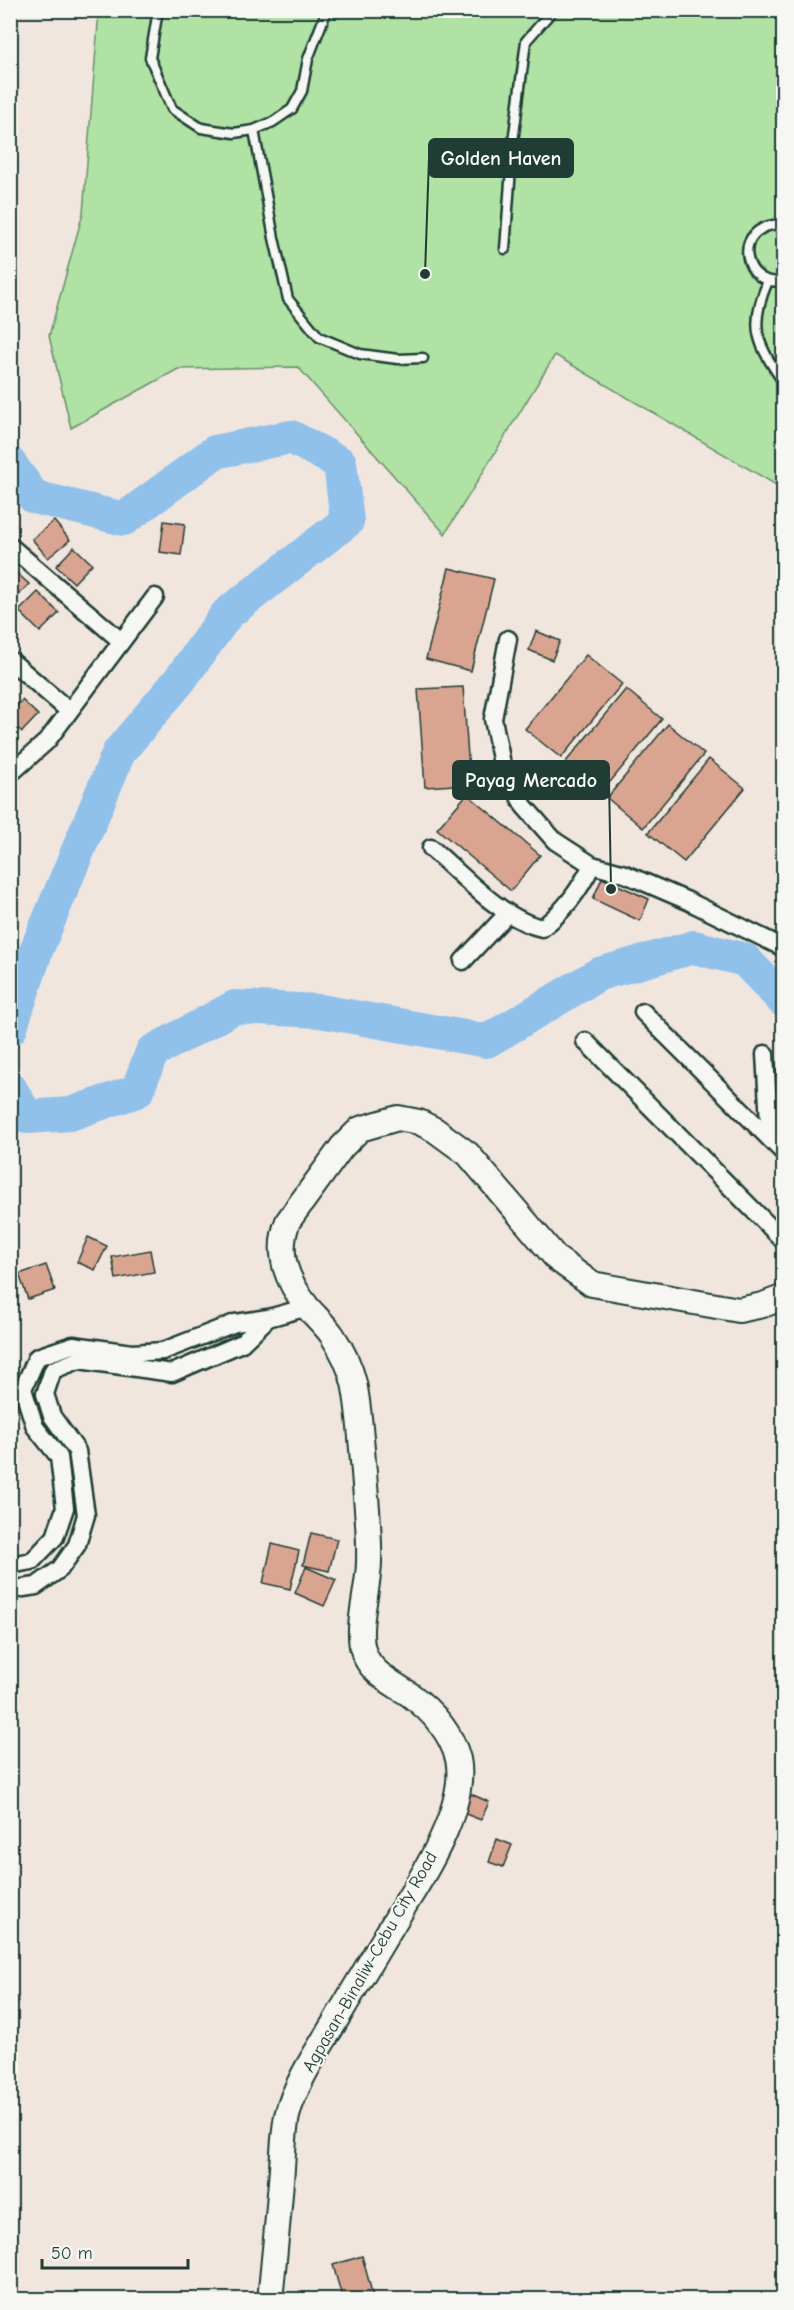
<svg xmlns="http://www.w3.org/2000/svg" width="794" height="2310" viewBox="0 0 794 2310" font-family="'Comic Neue',sans-serif">
<style>
.green{fill:#afe2a3;stroke:#67906c;stroke-width:1.5}
.lines{fill:none;stroke-linecap:round;stroke-linejoin:round}
.river{stroke:#8fc1eb;stroke-width:34}
.building{fill:#daa590;stroke:#1f3d34;stroke-width:1.5}
.lane-casing{stroke:#1f3d34;stroke-width:13}
.street-casing{stroke:#1f3d34;stroke-width:21}
.secondary-casing{stroke:#1f3d34;stroke-width:28}
.lane{stroke:#f6f6f2;stroke-width:8}
.street{stroke:#f6f6f2;stroke-width:16}
.secondary{stroke:#f6f6f2;stroke-width:24}
.labels{text-anchor:middle;dominant-baseline:central;stroke-width:4.5;stroke-linejoin:round;paint-order:stroke}
.street-label{font-size:18px;fill:#1f3d34;stroke:#f6f6f2}
.leader{fill:none;stroke:#1f3d34;stroke-width:2}
.callout-dot{fill:#1f3d34;stroke:#f6f6f2;stroke-width:2}
.callout{fill:#1f3d34;stroke:#1f3d34;stroke-width:2}
.callout-label{font-size:20px;text-anchor:middle;font-weight:bold;fill:#fff}
</style>
<rect width="100%" height="100%" fill="#f0e6de"/>
<filter id="ink" filterUnits="userSpaceOnUse"><feTurbulence type="fractalNoise" baseFrequency=".0167" numOctaves="2"/><feDisplacementMap in="SourceGraphic" scale="12" xChannelSelector="R" yChannelSelector="G"/><feConvolveMatrix kernelMatrix="1 2 1 2 8 2 1 2 1" color-interpolation-filters="sRGB"/></filter>
<g filter="url(#ink)">
<path class="green" d="M99 11H783V489L555 355 445 534 298 367 178 369 71 428 49 336 83 213Z"/>
<g class="lines">
<path class="river" d="M10 464 34 497 124 519 215 452 291 437 340 463 347 521 227 614 179 681 119 752 36 951 10 1029
M10 1088 27 1117 70 1114 137 1091 152 1052 235 1007 320 1011 487 1041 599 974 694 947 745 960 784 1001"/>
</g>
<path class="building" d="M54 521 70 540 48 558 32 539Z
M164 521 185 524 181 555 160 552Z
M74 547 92 564 74 583 56 566Z
M10 567 29 584 10 604Z
M449 568 494 579 471 671 426 659Z
M38 592 59 613 40 632 19 611Z
M536 631 560 641 552 660 529 650Z
M586 655 622 684 561 758 525 729Z
M463 687 470 784 425 787 418 689Z
M626 689 662 719 601 793 565 763Z
M22 700 38 715 22 732 10 721V712Z
M668 724 704 754 643 828 607 798Z
M709 759 745 788 684 862 648 833Z
M467 794 540 855 511 891 437 829Z
M602 878 649 899 640 921 593 899Z
M88 1237 107 1246 95 1270 77 1262Z
M150 1250 154 1272 116 1279 112 1257Z
M46 1265 55 1290 28 1299 19 1274Z
M311 1533 337 1539 329 1571 303 1565Z
M272 1544 299 1551 290 1589 263 1583Z
M306 1567 336 1580 324 1606 295 1593Z
M471 1794 489 1802 481 1820 463 1813Z
M497 1839 512 1845 503 1867 489 1862Z
M362 2256 374 2300H343L333 2265Z"/>
<g class="lines">
<g class="lane-casing">
<path id="lane" d="M158 10 150 58 172 109 201 128 234 133 254 130 273 122 292 109 302 91 308 59 327 10
M254 130 274 238 288 299 319 337 360 354 398 359 423 358
M784 224C726 224 745 292 784 280
M505 249 513 142 526 41 553 10
M768 281C748 327 757 344 784 383"/>
</g>
<g class="street-casing">
<path id="street" d="M10 546 121 641
M508 639 493 719 502 764 524 806 555 841 592 865 625 874 688 901 784 948
M10 660 69 711
M10 774 47 741 155 597
M431 848C461 874 503 920 542 928 565 910 579 891 592 865
M463 961 507 914
M643 1012 784 1153
M585 1041 784 1241
M765 1054 770 1139
M10 1565 32 1561 55 1537 65 1508 59 1457 35 1427 23 1389 37 1357 73 1345 132 1353 163 1351 235 1323 268 1318 308 1307
M10 1590 36 1586 60 1569 77 1545 86 1515 77 1451 52 1416 45 1394 53 1370 79 1360 172 1373 242 1343 268 1318"/>
</g>
<g class="secondary-casing">
<path id="secondary" d="M270 2300C274 2260 278 2220 281 2181 283 2160 283 2136 287 2116 295 2084 316 2053 333 2025 358 1983 383 1940 409 1898 431 1863 467 1801 458 1759 451 1732 431 1710 409 1694 391 1682 369 1672 363 1650 356 1626 369 1588 369 1561 370 1531 366 1502 364 1472 361 1442 360 1412 354 1383 350 1366 342 1350 332 1335 325 1325 316 1317 308 1308 287 1281 275 1254 288 1221L342 1147 360 1129 398 1118 419 1122 435 1130 468 1154 557 1259 592 1284 739 1310 763 1305 784 1297"/>
</g>
<use href="#lane" class="lane"/>
<use href="#street" class="street"/>
<use href="#secondary" class="secondary"/>
</g>
</g>
<g class="labels">
<g class="street-label">
<text transform="translate(370 1962) rotate(-60)">Agpasan-Binaliw-Cebu City Road</text>
</g>
</g>
<path class="leader" d="M425 274L429 158M611 889L609 780"/>
<g class="callout-dot">
<circle cx="425" cy="274" r="6"/>
<circle cx="611" cy="889" r="6"/>
</g>
<g class="callout">
<rect x="429" y="139" width="144" height="38" rx="6"/>
<rect x="453" y="761" width="156" height="38" rx="6"/>
</g>
<g class="callout-label">
<text x="501" y="165">Golden Haven</text>
<text x="531" y="787">Payag Mercado</text>
</g>
<rect width="794" height="2310" fill="none" stroke="#f6f6f2" stroke-width="36"/>
<rect x="18" y="18" width="758" height="2274" fill="none" stroke="#1f3d34" stroke-width="2" filter="url(#ink)"/>
<path d="M42 2259v9h146v-9" fill="none" stroke="#1f3d34" stroke-width="3"/>
<text x="51" y="2259" font-size="18" fill="#1f3d34" stroke="#f6f6f2" stroke-width="4.5" paint-order="stroke">50 m</text>
</svg>
